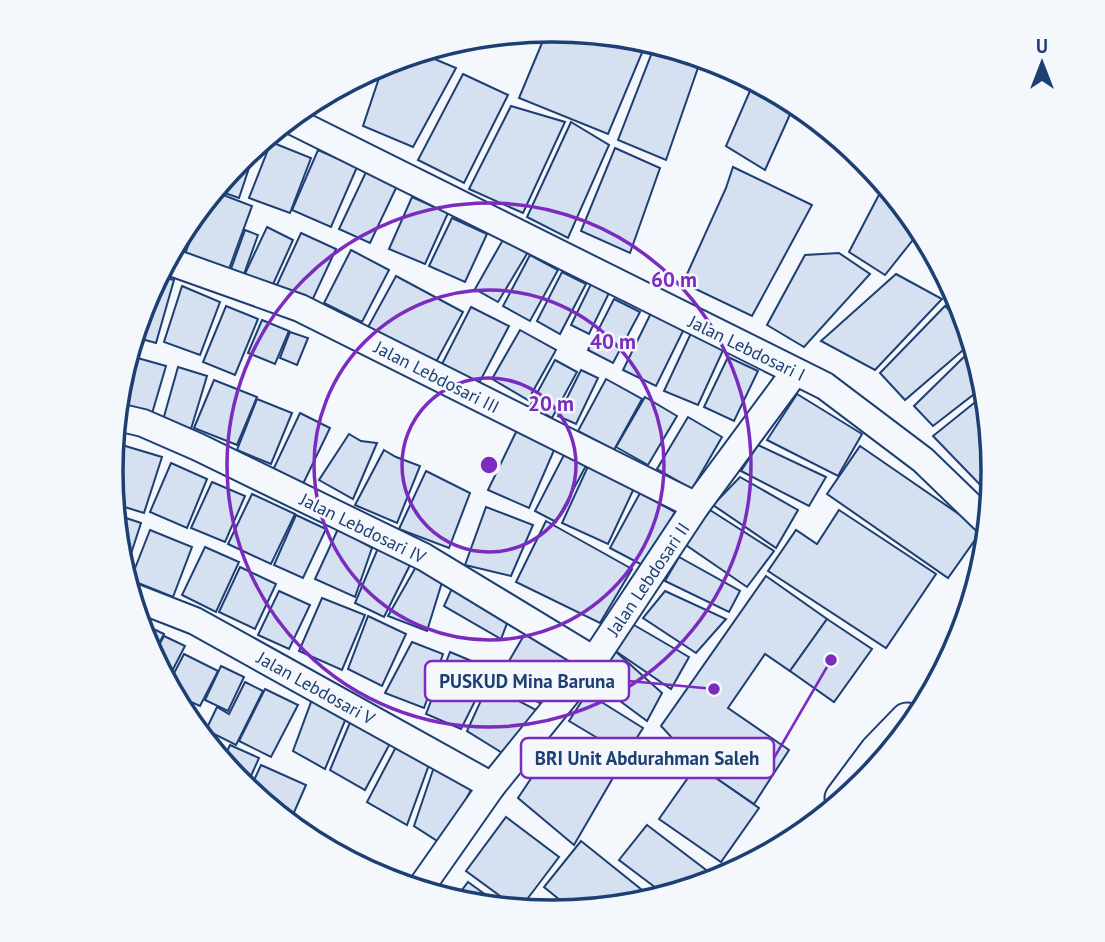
<svg xmlns="http://www.w3.org/2000/svg" width="1105" height="942" font-family="'PT Sans',sans-serif">
  <style>
    .building { fill: #d5e0f0; stroke: #1d3f73; stroke-width: 2 }
    .lines { fill: none; stroke-linecap: round; stroke-linejoin: round }
    .minor-casing { stroke: #1d3f73; stroke-width: 30 }
    .tertiary-casing { stroke: #1d3f73; stroke-width: 37 }
    .minor { stroke: #f4f7fb; stroke-width: 26 }
    .tertiary { stroke: #f4f7fb; stroke-width: 33 }
    .ring { fill: none; stroke: #7b2cbf; stroke-width: 3.5 }
    .labels { text-anchor: middle; dominant-baseline: central; stroke-width: 5; stroke-linejoin: round; paint-order: stroke }
    .street-label { font-size: 18px; fill: #1d3f73; stroke: #f4f7fb }
    .rim { fill: none; stroke: #1d3f73; stroke-width: 3.5 }
    .centre { fill: #7b2cbf; stroke: #f4f7fb; stroke-width: 3.5 }
    .ring-label { font-size: 21px; text-anchor: middle; font-weight: bold; fill: #7b2cbf; stroke: #f4f7fb; stroke-width: 5; stroke-linejoin: round; paint-order: stroke }
    .leader { fill: none; stroke: #7b2cbf; stroke-width: 2.5 }
    .callout-dot { fill: #7b2cbf; stroke: #f4f7fb; stroke-width: 2.5 }
    .callout { fill: #f4f7fb; stroke: #7b2cbf; stroke-width: 2.5 }
    .callout-label { font-size: 19px; text-anchor: middle; font-weight: bold; fill: #1d3f73 }
  </style>
  <rect width="100%" height="100%" fill="#f4f7fb"/>
  <!-- building -->
  <g class="building">
    <polygon points="553,30 644,48 608,134 519,98 547,31"/>
    <polygon points="653,50 701,59 666,160 618,140"/>
    <polygon points="425,55 456,68 413,147 363,126 384,63"/>
    <polygon points="463,74 508,95 464,183 418,160"/>
    <polygon points="753,84 792,110 765,170 726,146"/>
    <polygon points="511,106 565,122 523,213 469,189"/>
    <polygon points="571,122 609,145 568,238 527,217"/>
    <polygon points="271,142 311,158 290,213 249,198"/>
    <polygon points="615,148 660,168 630,253 581,231"/>
    <polygon points="318,150 357,167 331,227 292,210"/>
    <polygon points="248,154 253,156 239,198 219,191 241,159"/>
    <polygon points="733,167 812,205 752,316 683,283 726,188"/>
    <polygon points="366,172 397,186 370,243 339,229"/>
    <polygon points="883,187 916,236 885,275 849,252"/>
    <polygon points="218,193 252,206 229,269 185,254 195,227"/>
    <polygon points="412,197 448,213 425,264 389,249"/>
    <polygon points="452,218 487,234 465,282 429,266"/>
    <polygon points="267,227 293,240 270,291 243,278"/>
    <polygon points="245,230 258,235 244,274 231,269"/>
    <polygon points="301,233 336,249 310,305 275,289"/>
    <polygon points="504,238 528,252 498,302 475,289"/>
    <polygon points="351,250 389,270 362,322 324,303"/>
    <polygon points="839,253 870,274 804,347 767,325 805,255"/>
    <polygon points="530,255 558,270 530,321 503,306"/>
    <polygon points="562,272 586,284 560,334 537,321"/>
    <polygon points="896,274 942,299 875,370 821,341"/>
    <polygon points="396,276 463,312 435,364 367,329"/>
    <polygon points="162,277 174,280 156,343 138,338 145,302"/>
    <polygon points="591,284 609,293 589,334 571,325"/>
    <polygon points="182,286 220,302 200,355 164,342"/>
    <polygon points="614,299 640,312 613,363 588,350"/>
    <polygon points="226,306 258,319 235,375 203,362"/>
    <polygon points="945,306 964,323 969,345 905,400 880,373"/>
    <polygon points="471,307 509,326 478,385 441,366"/>
    <polygon points="651,313 684,329 656,386 623,370"/>
    <polygon points="262,320 289,331 275,364 248,353"/>
    <polygon points="520,330 556,350 528,400 492,379"/>
    <polygon points="692,331 725,346 698,405 664,391"/>
    <polygon points="290,332 308,338 297,365 280,358"/>
    <polygon points="969,352 978,391 933,426 914,406"/>
    <polygon points="134,357 166,366 151,417 124,408"/>
    <polygon points="728,357 758,371 734,421 704,407"/>
    <polygon points="555,360 577,372 552,418 530,406"/>
    <polygon points="178,367 207,376 191,429 163,420"/>
    <polygon points="581,370 598,378 576,424 558,416"/>
    <polygon points="606,379 642,399 614,450 578,431"/>
    <polygon points="214,380 257,397 237,445 194,428"/>
    <polygon points="797,394 862,434 838,476 767,440"/>
    <polygon points="645,397 677,416 648,465 616,447"/>
    <polygon points="257,399 292,413 271,464 237,450"/>
    <polygon points="979,399 994,471 989,494 933,436"/>
    <polygon points="300,413 330,428 303,484 273,470"/>
    <polygon points="688,417 722,437 692,489 657,469"/>
    <polygon points="518,428 555,448 529,508 488,490"/>
    <polygon points="349,434 361,441 377,443 353,499 319,480"/>
    <polygon points="122,445 162,457 144,513 118,505 112,476"/>
    <polygon points="758,445 826,477 809,506 741,471"/>
    <polygon points="860,446 982,530 948,578 827,494"/>
    <polygon points="384,450 396,457 420,466 397,523 355,505"/>
    <polygon points="566,451 588,462 556,522 535,511"/>
    <polygon points="590,462 636,484 608,544 562,523"/>
    <polygon points="171,463 207,479 187,528 150,512"/>
    <polygon points="426,471 470,493 449,548 399,529"/>
    <polygon points="740,477 798,510 776,548 713,505"/>
    <polygon points="212,482 245,496 225,542 191,528"/>
    <polygon points="640,493 675,512 646,567 610,548"/>
    <polygon points="252,494 295,514 271,564 228,544"/>
    <polygon points="486,507 533,525 511,576 465,565"/>
    <polygon points="710,510 774,551 747,587 683,543"/>
    <polygon points="839,510 936,574 886,648 768,571 796,530 817,544"/>
    <polygon points="296,515 326,529 303,578 274,565"/>
    <polygon points="120,516 141,523 129,560"/>
    <polygon points="546,521 632,569 600,623 516,582"/>
    <polygon points="338,529 372,548 355,597 315,579"/>
    <polygon points="150,530 192,547 173,597 133,581 132,576"/>
    <polygon points="205,547 239,562 216,612 182,595"/>
    <polygon points="378,548 412,561 384,617 355,603"/>
    <polygon points="679,557 740,591 729,612 665,581"/>
    <polygon points="417,565 443,579 427,631 388,616"/>
    <polygon points="240,567 276,584 255,629 219,612"/>
    <polygon points="766,576 827,619 790,671 765,654 728,708 789,750 754,804 697,765 661,726"/>
    <polygon points="453,586 511,613 501,639 444,606"/>
    <polygon points="279,591 310,605 289,649 258,635"/>
    <polygon points="665,591 726,619 696,653 643,618"/>
    <polygon points="322,598 365,615 342,670 299,651"/>
    <polygon points="368,616 406,634 382,686 348,669"/>
    <polygon points="827,619 872,649 834,702 790,671"/>
    <polygon points="143,624 164,634 154,653 145,639"/>
    <polygon points="634,625 689,657 671,689 614,650"/>
    <polygon points="527,630 574,654 545,706 498,680"/>
    <polygon points="164,636 185,646 169,677 154,654"/>
    <polygon points="412,642 443,654 424,708 385,693"/>
    <polygon points="614,650 662,693 647,721 593,681"/>
    <polygon points="450,652 491,669 461,729 426,714"/>
    <polygon points="184,654 218,671 200,706 184,699 171,679"/>
    <polygon points="221,666 244,677 228,711 205,700"/>
    <polygon points="245,682 263,691 236,745 206,730 217,707 229,714"/>
    <polygon points="488,685 540,712 504,754 467,731"/>
    <polygon points="265,689 298,705 271,757 239,741"/>
    <polygon points="587,693 643,728 626,755 569,721"/>
    <polygon points="314,694 349,711 325,769 293,751"/>
    <polygon points="354,713 394,736 365,790 330,770"/>
    <polygon points="558,738 614,776 574,845 518,798"/>
    <polygon points="230,745 259,758 246,787 240,783 224,758"/>
    <polygon points="397,745 430,762 407,825 367,802"/>
    <polygon points="435,764 471,790 442,844 414,826"/>
    <polygon points="261,765 306,785 292,817 250,789"/>
    <polygon points="697,765 759,808 721,862 659,819"/>
    <polygon points="506,817 559,857 522,906 511,904 466,871"/>
    <polygon points="647,825 718,879 660,891 619,860"/>
    <polygon points="581,841 647,894 571,909 544,887"/>
    <polygon points="468,882 493,900 459,894"/>
  </g>
  <g class="lines">
    <!-- minor casing -->
    <g class="minor-casing">
      <g id="minor">
        <polyline points="295,122 825,386 923,460 984,519"/>
        <polyline points="171,262 300,308 696,506"/>
        <polyline points="122,418 143,423 198,447 424,557 594,660"/>
        <polyline points="136,598 195,621 492,786"/>
        <polyline points="422,886 492,786 594,660 696,506 795,372"/>
      </g>
    </g>
    <!-- tertiary casing -->
    <g class="tertiary-casing">
      <polyline id="tertiary" points="842,798 877,751 907,720"/>
    </g>
    <!-- minor -->
    <use href="#minor" class="minor"/>
    <!-- tertiary -->
    <use href="#tertiary" class="tertiary"/>
  </g>
  <!-- distance rings -->
  <g class="ring">
    <circle cx="489" cy="465" r="87"/>
    <circle cx="489" cy="465" r="175"/>
    <circle cx="489" cy="465" r="262"/>
  </g>
  <g class="labels">
    <!-- street labels -->
    <g class="street-label">
      <text transform="translate(747 348) rotate(26)">Jalan Lebdosari I</text>
      <text transform="translate(437 377) rotate(27)">Jalan Lebdosari III</text>
      <text transform="translate(363 528) rotate(26)">Jalan Lebdosari IV</text>
      <text transform="translate(648 579) rotate(-56)">Jalan Lebdosari II</text>
      <text transform="translate(316 688) rotate(29)">Jalan Lebdosari V</text>
    </g>
  </g>
  <!-- crop -->
  <path d="M0 0H1105V942H0ZM123 471a429 429 0 1 1 858 0a429 429 0 1 1-858 0Z" fill="#f4f7fb" fill-rule="evenodd"/>
  <path class="rim" d="M123 471a429 429 0 1 1 858 0a429 429 0 1 1-858 0Z"/>
  <circle cx="489" cy="465" r="10" class="centre"/>
  <g class="ring-label">
    <text x="674" y="287">60 m</text>
    <text x="613" y="349">40 m</text>
    <text x="551" y="411">20 m</text>
  </g>
  <!-- callouts -->
  <path class="leader" d="M714 689L629 681M831 660L774 758"/>
  <g class="callout-dot">
    <circle cx="714" cy="689" r="7"/>
    <circle cx="831" cy="660" r="7"/>
  </g>
  <g class="callout">
    <rect x="425" y="661" width="204" height="40" rx="7"/>
    <rect x="521" y="738" width="253" height="40" rx="7"/>
  </g>
  <g class="callout-label">
    <text x="527" y="688">PUSKUD Mina Baruna</text>
    <text x="647" y="765">BRI Unit Abdurahman Saleh</text>
  </g>
  <!-- north arrow -->
  <g transform="translate(1042 63)" stroke="#f4f7fb" stroke-width="5" paint-order="stroke">
  <path d="M0-5L12 26L0 18L-12 26Z" fill="#1d3f73"/>
  <text y="-10" font-size="19" font-weight="bold" text-anchor="middle" fill="#1d3f73">U</text>
  </g>
</svg>
